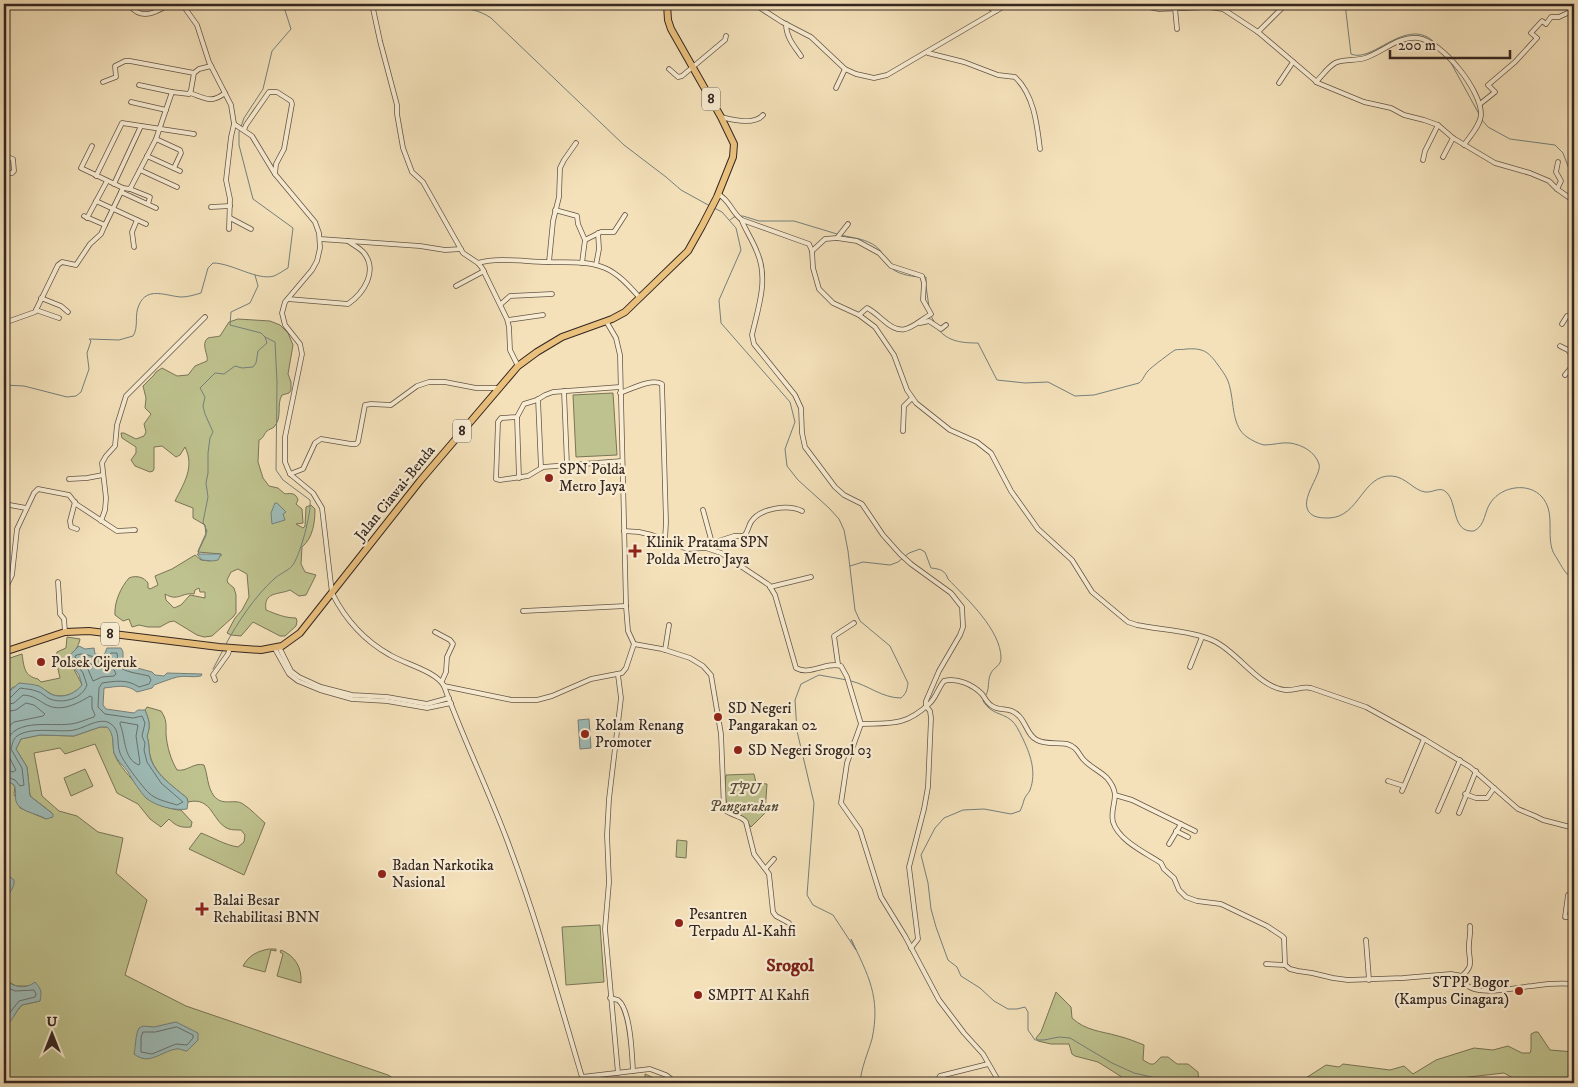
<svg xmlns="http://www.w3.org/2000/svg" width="1578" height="1087" font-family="'IM FELL DW Pica',serif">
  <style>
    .green { fill: #bec28e; stroke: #797458; fill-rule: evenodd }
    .water { fill: #9ebcb8; stroke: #74807c }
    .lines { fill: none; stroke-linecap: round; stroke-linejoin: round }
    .shore { stroke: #69716c; stroke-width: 1 }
    .stream { stroke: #74807c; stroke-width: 1 }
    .minor-casing { stroke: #645547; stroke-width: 5.5 }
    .trunk-casing { stroke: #342621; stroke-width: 8 }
    .minor { stroke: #f8ecd2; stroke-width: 4 }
    .trunk { stroke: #eac07d; stroke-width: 6 }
    .poi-dot { fill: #8f2418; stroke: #f8ecd2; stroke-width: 2 }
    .labels { text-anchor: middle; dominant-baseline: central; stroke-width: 4.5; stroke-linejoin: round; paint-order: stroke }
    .shield { fill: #f8ecd2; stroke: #6f6156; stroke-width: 1 }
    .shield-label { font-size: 14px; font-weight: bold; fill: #342621 }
    .poi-label { font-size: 15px; fill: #342621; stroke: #f8ecd2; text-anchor: start }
    .street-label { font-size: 15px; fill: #342621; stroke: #f8ecd2 }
    .park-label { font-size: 15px; font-style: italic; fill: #564d3c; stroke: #f8ecd2 }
    .quarter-label { font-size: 18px; font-weight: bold; fill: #7a1f14; stroke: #f8ecd2 }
  </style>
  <rect width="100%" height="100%" fill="#f4e1ba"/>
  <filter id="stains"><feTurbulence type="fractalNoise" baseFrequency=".004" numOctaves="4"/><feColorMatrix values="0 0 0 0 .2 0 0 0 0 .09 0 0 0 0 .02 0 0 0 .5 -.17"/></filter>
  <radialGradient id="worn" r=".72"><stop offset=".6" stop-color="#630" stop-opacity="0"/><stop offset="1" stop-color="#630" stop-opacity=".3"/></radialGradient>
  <!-- green -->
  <g class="green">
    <path d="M238,319l32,2 10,4 8,8 5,12 -5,29 3,8v8l-2,3 -7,2c-6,10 1,22 -8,32 -2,2 -5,2 -7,4 -4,4 -3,7 -8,9l-1,22 5,16 6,8 9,2 7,6c6,-1 11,-1 13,6l-2,4 6,5 1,14 -7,1 7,4 2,-2 1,-19 5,-2 4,4c0,13 -2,29 -13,38l-1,17 4,8 11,3 -10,20 -7,1 -9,-6c-11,5 -27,1 -24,20 10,4 19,8 30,8l1,3 -1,5 -11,10h-5l-27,-14 -12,14 -10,-1 -4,-2 8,-15 7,-8 7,-13 -2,-23 -9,-5 -7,3 -4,8 1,3 6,5 2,7v18l-3,4 -21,19 -8,1 -7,-2 -23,-14 -5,1 -9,5h-12l-9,-2 -7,2 -3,-8 -6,2 -8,-6c-1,-13 6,-28 14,-37 7,-3 15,-1 19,5v5l2,1 8,-4 -3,-9 17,-7 23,-14 6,5 9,1 1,-2 7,-4 3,1v-2l-23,-2 8,-17 -1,-10 -12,-7v-10l-18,-7c9,-18 20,-34 10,-54l-5,8 -4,2 -14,-11 -8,1v22l-1,2 -3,1 -15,-6 -4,-6 5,-7v-6l-14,-9 -1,-5h3l12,6 8,-3 2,-4 -2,-8 7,-10 -6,-6 1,-10 -3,-12 11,-11 2,-3 6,-4 15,8 11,-1 7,-9 12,-5c2,-6 -7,-17 1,-23 3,-1 9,-1 12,-2l9,-14zM199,588l1,4h5v6l-15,-3 -9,10 -7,3 -8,-8 -1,-6c13,8 17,-2 29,0l1,-4z"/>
    <polygon points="613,393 617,455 576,457 573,395"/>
    <path d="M67,637l13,2c-1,8 -9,15 -9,24 0,2 9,17 11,22 -7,9 -18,13 -29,10 -4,-2 -7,-5 -11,-6 -9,-2 -19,-1 -29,-2l-5,6 -4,1v-34l18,-6c2,13 2,22 16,25l3,3 19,-4 -4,-18 1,-8 9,-4z"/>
    <path d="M147,707l14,4c6,9 5,13 5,23 1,13 5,26 11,36 10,2 17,-8 27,-5 4,10 3,22 10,31 9,11 20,2 29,8 8,5 15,13 22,19l-21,52 -55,-26 12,-16c13,5 24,12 37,14l6,-5 1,-7 -4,-5c-4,0 -9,0 -12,-1 -17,-6 -16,-33 -41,-27l-1,-4c-13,-11 -30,-22 -36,-39 -3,-8 -1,-15 -4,-23 4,-11 2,-16 -2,-26z"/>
    <path d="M100,727h8c7,8 4,16 6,26 4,12 17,25 25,34 2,3 4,7 6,10 6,5 29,14 36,13l11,12 -1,5c-10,1 -15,-1 -22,-8l-8,8 -11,-8 -12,-15 -21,-11 -22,-49 -30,10 -5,-6 -26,5 8,43 17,15 18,5 21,16 25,6 -7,35 31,27 -22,75 61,31 202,69 13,8h-397v-58h2l16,-20 18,-4 -10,-15h-14l-12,-7 1,-44 -1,-37 6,-5 -1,-17h-5v-97l9,5 2,3 -1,7 6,14 26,11 6,-6 -22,-17 -3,-29 -11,-18 5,-10 19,-4 34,1z"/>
    <polygon points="85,769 93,786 71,796 64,778"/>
    <path d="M754,774l2,9 11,1 -2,29 -14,14 -7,-9 -13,-4c-7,-14 -7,-24 -5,-39z"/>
    <polygon points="677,840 687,841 686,858 676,857"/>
    <polygon points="600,925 604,982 566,985 562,927"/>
    <path d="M269,949h7v2l-5,-1 -6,22 -22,-6c6,-11 15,-15 26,-17z"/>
    <path d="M281,950c14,6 21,17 20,33l-24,-7 6,-22 -3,-2z"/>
    <path d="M1056,992l15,15 1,11c14,13 29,13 46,18 9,2 18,6 26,9l-1,15 7,4h4l7,-7h7l9,7h11l10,8 1,11h-59l-15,-4 -27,-17 -23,-6 -3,-2 -3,-10h-18l-13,-3 -2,-3 5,-6z"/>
    <polygon points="1535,1032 1538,1032 1550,1050 1574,1052 1574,1083 1522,1083 1504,1073 1451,1079 1442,1083 1298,1083 1326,1065 1339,1067 1343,1064 1390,1070 1404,1066 1413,1074 1436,1060 1474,1048 1493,1050 1508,1046 1522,1053 1530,1053 1531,1050 1531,1034"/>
    <polygon points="645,1074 665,1083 645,1083"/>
  </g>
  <!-- water -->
  <g class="water">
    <polygon points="275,503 277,503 286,512 283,514 285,520 272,524 271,513"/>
    <polygon points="197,554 221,554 218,560 213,561 202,560"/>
    <path d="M79,646l6,3 9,-1 1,6 8,1 2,-2 2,-5h14l2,4v12l29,8 3,3 9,1 3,-3 35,1 -1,2c-9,2 -16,-1 -24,1 -7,2 -15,5 -23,8l-2,3 -15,4c-11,-9 -21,-5 -33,-4l-1,17 3,4 28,4 4,-3h7c4,10 6,15 2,26 3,8 1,15 4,24 6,16 23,27 36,38l1,4 -1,7c-13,2 -31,-3 -41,-11 -5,-5 -15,-20 -18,-26 -5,-7 -11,-11 -14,-19 -2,-9 1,-18 -7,-26h-7l-26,9 -34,-1 -19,4 -5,10 11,18 3,29 23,18v3l-7,2c-8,-5 -19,-6 -26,-12 -8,-6 -2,-15 -6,-22 -2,-2 -8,-4 -10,-6v-85l4,-1 11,-10c7,1 14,1 20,3 4,2 7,5 10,7 12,7 26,1 33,-8l-3,-10 -12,-17z"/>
    <polygon points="589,719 591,748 580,749 578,720"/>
    <path d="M4,876h5l5,4c1,8 -5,13 -10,18z"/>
    <path d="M4,979c9,8 21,11 31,3 6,7 7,9 5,19l-18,4c-7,6 -9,18 -18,20z"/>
    <path d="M176,1022l22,11v7l-11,11c-4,0 -7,-3 -11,-2 -16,3 -27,17 -42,5 2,-9 1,-18 5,-26l4,-2 11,1z"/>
  </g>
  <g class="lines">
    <!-- shore -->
    <g class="shore">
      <polygon points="89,664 102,666 111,664 116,674 114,676 102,677 93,681 87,667"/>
      <path d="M4,699l7,-2 9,-9c6,1 11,1 16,3 6,1 9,6 14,8 13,5 32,0 37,-14l-4,-12 -6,-8 -2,-9c13,-8 25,12 36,-3h6c1,4 0,9 1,12 3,7 24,9 31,11l2,4 -2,4 -10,3c-12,-8 -23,-6 -37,-4l-3,5 -1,19 7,7 28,4 9,-2 3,7 -3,13 3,7 -1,7 3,12 14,21 22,19 -6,3c-9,-3 -21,-5 -28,-12 -6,-5 -27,-33 -29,-40 -4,-10 1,-22 -9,-29 -10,-8 -26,4 -37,6 -15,3 -42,-4 -57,6 -4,3 -5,9 -6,13l11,19 2,17 -4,1 -5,-6 -11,-4"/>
      <path d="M4,705l10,-2 9,-8c11,1 12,3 22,9 15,9 32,0 45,-8l2,1v11l3,7 -1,2c-7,2 -15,6 -23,7 -23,3 -62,-8 -66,25l11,21 -3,2 -9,-2"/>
      <polyline points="4,712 16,710 26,703 34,705 45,714 43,716 14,722 4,730"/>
      <path d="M121,722l17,3 -2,11 4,27 -1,2c-16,-6 -13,-27 -19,-41z"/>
      <polyline points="4,986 15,991 34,990 36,994 35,997 19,1001 4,1020"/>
      <polygon points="177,1027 193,1035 193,1038 187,1045 176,1044 152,1054 141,1052 141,1037 143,1032 155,1032"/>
    </g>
    <!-- stream -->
    <g class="stream">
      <path d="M412,4c26,10 53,-4 79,14l133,127 42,32 15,13 29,16"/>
      <path d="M1345,4l6,50c23,10 58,-43 87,-8"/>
      <polyline points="1451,63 1479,114"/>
      <polyline points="1482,120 1488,127 1510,139 1555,145 1563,153 1574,182"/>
      <path d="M714,208l8,4 14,16 5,22 -22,50 2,23 69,79 5,20 -10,27 2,17 11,14 31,28 10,11 5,11 4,21 7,59 5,11 30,25 18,37c-1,7 -2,11 -7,15 -19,0 -33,-13 -50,-17"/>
      <polyline points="730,220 734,217 743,216 759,221 794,221 837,234"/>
      <path d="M841,235c15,4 34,4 42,20"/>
      <path d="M890,267c7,7 19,9 29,10"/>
      <polyline points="923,277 926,277 926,282"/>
      <polyline points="926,286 929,307"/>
      <polyline points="931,316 935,323"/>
      <path d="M938,329c10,13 25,14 40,14l19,37 28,3 23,-1 27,14 19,-1 45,-12c5,-4 5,-8 9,-12 2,-3 25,-20 27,-21 3,-1 8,0 11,-1 17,-1 22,2 32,16 5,7 10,13 12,23 4,15 2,39 17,49 4,3 12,7 17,8 9,0 18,-3 26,-2 13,2 25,9 29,21 4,11 -26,41 -5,52 5,2 10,2 15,2 31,-1 33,-44 63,-42 14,1 21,14 33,16 8,1 15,-6 21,0 12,10 5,41 28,39 12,-6 10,-20 17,-29 11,-16 38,-20 51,-5 13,15 5,34 10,52 1,4 5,9 7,13 5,8 7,13 15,17"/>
      <path d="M4,385l20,1 43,11 9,-1 5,-4 8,-23 -2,-16 4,-12 -2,-2 30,1 14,-4c6,-9 1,-21 6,-31 8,-19 27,-9 42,-8 7,0 13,-2 20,-4l7,-25 5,-5c19,0 44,18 61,13 5,-2 10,-6 14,-8l5,-40 -40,-29 -14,-54v-13l5,-14 19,-29 9,-38 19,-22 -8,-25"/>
      <polyline points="199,554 198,551 207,531 203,522 208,497 206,483 208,473 208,453 210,438 213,432 205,414 203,406 205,397 200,388 215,373 224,374 235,366 242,368 253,367 256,363 258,351 267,343 265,337"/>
      <path d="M850,566l13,-4 27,3 8,-3 11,-9 11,-4 5,3 6,16c9,1 14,2 17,11 18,19 53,51 53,79 0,8 -7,9 -10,15 -4,8 -1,15 -5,22"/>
      <path d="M226,644c11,-21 30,-49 48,-65 5,-5 14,-8 18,-13 8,-9 20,-55 18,-66l-27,-20 -7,-10 1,-88 -2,-40 -10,-5 -4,-4 -31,-8 1,-13 19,-9 8,-17 -3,-11"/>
      <polyline points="213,669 223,650"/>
      <path d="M847,680l-28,-5 -18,9 -6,16 2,31 17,72 -7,92 6,10 20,10 23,35 -5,-11c17,36 30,58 21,100 -4,14 -11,29 -12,44"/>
      <path d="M984,699l-1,2c9,14 18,11 28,19 5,4 8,11 11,17 8,16 15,35 8,53 -1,3 -5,6 -6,10 -1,4 -2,7 -4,11l-9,3 -27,-5 -21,1 -19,8 -9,10 -14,27 7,28 3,26 5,18 12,33 9,7 4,9 19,12 14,13 14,8h9l8,-2 3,5v18l7,10h9l15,-3 11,1 42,25 22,10 35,8 2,2"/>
    </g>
    <!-- minor casing -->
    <g class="minor-casing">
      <g id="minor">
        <path d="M182,4l15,21 12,37 22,43 3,19 18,12 23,38 40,48 4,11 1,15 -3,13 -5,9 -27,32 -3,11 3,12 15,19 2,10 -17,83v25l5,12 23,19 9,15 10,85c13,26 33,48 58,62 15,9 46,16 54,31l68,14h25l15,-4 39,-17 31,-6 4,-5 8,-24 -6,-13 -2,-25 -6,-251 -4,-17 -10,-17"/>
        <polyline points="372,4 380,41 397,105 397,114 403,148 412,172 423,182 463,253 478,263 482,268 507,319 509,327 510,350 518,366"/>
        <polyline points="754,4 782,22 811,37 845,69 856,74 874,78 887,75 1008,4"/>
        <polyline points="983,4 996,11"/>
        <polyline points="1135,4 1159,9 1209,7 1223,9 1258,32 1318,83 1364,102 1391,108 1404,115 1424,120 1438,125 1453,138 1495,163 1530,173 1549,181 1557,189 1574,201"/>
        <polyline points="965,6 966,4"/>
        <path d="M131,7c12,14 27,4 39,-3"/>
        <path d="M786,24c0,13 8,22 15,32"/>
        <polyline points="1177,29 1175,8 1177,4"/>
        <polyline points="1258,32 1286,4"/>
        <path d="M928,53l36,9 34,13 17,2c19,18 22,47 25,72"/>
        <polyline points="669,69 678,77 682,76 725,40 726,36"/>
        <polyline points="103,82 116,77 115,66 125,61 130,61 194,73"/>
        <path d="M1316,82c6,-6 12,-15 19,-19 7,-4 21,-2 30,-5 18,-6 33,-22 53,-20 24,3 64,53 63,77 -1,11 -11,21 -17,30"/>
        <polyline points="1279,83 1293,62"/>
        <polyline points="139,85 172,92"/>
        <polyline points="836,88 845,69"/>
        <path d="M190,93c15,5 21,11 35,0"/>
        <polyline points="131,102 166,110"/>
        <polyline points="1480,104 1495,92 1488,85 1515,62 1537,38 1531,33 1542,21 1546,24 1551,17 1559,17 1574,10"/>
        <path d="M721,117c11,3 34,8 42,-2"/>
        <polyline points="244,130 246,125 269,92 277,92 291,101 292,104 284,149 276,164 275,174"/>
        <polyline points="156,139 180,150 181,153 174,168"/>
        <polyline points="92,146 81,168 123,188 130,189 156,139 172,92 189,94 191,90 194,73 199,69 211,66"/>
        <polyline points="4,156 13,159 14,171 12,173 4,173"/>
        <polyline points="147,156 180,171"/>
        <polyline points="1443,157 1453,138"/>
        <polyline points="1423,160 1425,151 1438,125"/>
        <polyline points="140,170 177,187"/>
        <polyline points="96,176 122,123 194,134"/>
        <polyline points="114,184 141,126"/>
        <polyline points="130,189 150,197 148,204"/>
        <polyline points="1557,189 1561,181 1556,172 1558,162"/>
        <polyline points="121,192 156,208"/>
        <path d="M718,194c12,6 13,18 24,26l67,24 3,7 1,17 6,21 14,14 26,12 16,12 19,28 13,35 9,13 34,27 27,12 14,11 20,38 27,38 34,31 20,32 36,30 9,3c23,5 59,6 79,17 23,12 43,45 69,48 9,1 17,-4 26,-2l55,19 58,32 46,28 48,42 17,7 8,4 31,8"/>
        <polyline points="96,201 146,224"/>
        <polyline points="211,207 230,206"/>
        <polyline points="555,210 577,216 578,224 585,240 582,263"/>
        <polyline points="84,216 105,225 123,188"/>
        <polyline points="87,218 107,181"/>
        <polyline points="230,218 251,229"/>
        <path d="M742,221c4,10 11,20 15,31 12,27 1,56 -5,83l2,9 41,51 6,13 1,25 3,14 30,40 9,8 18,9 21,31 17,19 11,10 40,29 11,14 1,20 -3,8 -21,36 -13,30v5l4,5 1,7 -3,69 -4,22 -15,58 9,72 -7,9"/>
        <polyline points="229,229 230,199 226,180 231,137 234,124"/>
        <path d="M837,238l20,3 22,12 12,13 31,10 2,7 -1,17 8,14c-20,12 -27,25 -48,6 -6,-5 -10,-9 -16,-12l-8,7"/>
        <polyline points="320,239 420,246 445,250 461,249"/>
        <polyline points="585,240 601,232 614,232 625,215"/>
        <polyline points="134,247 132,232 137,220"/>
        <polyline points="812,251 825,239 837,238 848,224"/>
        <polyline points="549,262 553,221 559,197 560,168 564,160 576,143"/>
        <path d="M478,263c22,-6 47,-1 69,-1 20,1 40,-2 58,6 14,6 25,19 35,30"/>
        <polyline points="596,265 599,249 598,233"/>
        <polyline points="456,286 484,271"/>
        <polyline points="41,298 61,306 68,312"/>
        <path d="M288,299l60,5c16,-11 30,-33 16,-51 -4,-5 -11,-8 -16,-12"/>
        <polyline points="501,304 510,296 552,294"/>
        <polyline points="36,310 59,318"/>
        <polyline points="508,320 543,315"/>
        <polyline points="4,323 35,312 58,265 62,262 76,265 90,244 101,234 105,225"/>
        <polyline points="920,323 929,321 941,329 946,325"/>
        <polyline points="1562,324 1567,316 1574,317"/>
        <polyline points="1560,346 1568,350 1574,358"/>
        <polyline points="1565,375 1574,364"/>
        <polyline points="620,387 553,392 545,395 537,400 524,404 517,417 501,418 498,422 496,479 500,480 528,476 543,467 622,461"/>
        <polyline points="564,391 567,465"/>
        <path d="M620,393c11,-4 32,-15 42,-9l4,138 -1,18"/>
        <polyline points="538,399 541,468"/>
        <polyline points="517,417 519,478"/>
        <polyline points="903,431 904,406 912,398"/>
        <polyline points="290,474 303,469 315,443 321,439 351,444 356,444 358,442 365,405 371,404 391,405 417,386 429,382 445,382 476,388 498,388"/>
        <polyline points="69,479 87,478 103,475"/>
        <polyline points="75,502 70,521 71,527 77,529"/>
        <polyline points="4,504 26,508"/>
        <polyline points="703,510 712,543"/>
        <polyline points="101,521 105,510 106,498 102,463 106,456 115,446 117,425 126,396 205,317"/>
        <path d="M624,531l15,1 13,3 35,14 19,-1 15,5 48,32 6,10 21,73c14,8 31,-7 45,-2l6,11 14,47c31,-1 44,2 68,-20 7,-6 9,-16 15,-23 13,-4 29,4 38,13 3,4 5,9 10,12 9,6 17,0 27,10 7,7 9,20 18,24 9,5 21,2 30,4 10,3 11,9 16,15 7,8 17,12 24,19 16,19 2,26 6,44 6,19 33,31 48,41l3,6 10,9 5,12 7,7 11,4 24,3 46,22 15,10 2,2 1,27 5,4 8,2 14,2 21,5 15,2 55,-2 48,-4 11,2c3,25 54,11 70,10 14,-2 28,-3 42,-2"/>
        <path d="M703,546l31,-10h10c4,-4 4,-9 7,-14 9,-14 37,-18 51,-11"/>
        <polyline points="58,582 60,614 64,619 65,632"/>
        <polyline points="770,587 811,577"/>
        <polyline points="4,591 12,575 17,529 34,493 38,489 69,495 76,504 117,531 135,530"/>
        <polyline points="523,611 626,606"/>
        <polyline points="435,632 450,640 453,644 447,657 446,672 442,681"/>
        <path d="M634,644l28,5 28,9 13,8 8,9 10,59 3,75c6,7 17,6 22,13l8,32 15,20 4,38 3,4 13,7 3,9"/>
        <polyline points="279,647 291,671 299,677 321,687 352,695 387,697 427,704 449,698"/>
        <polyline points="275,649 289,674 298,681 320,690 352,699 387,701 427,708 451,703"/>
        <polyline points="665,650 669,625"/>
        <polyline points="838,664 834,636 854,623"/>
        <polyline points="1190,667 1202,637"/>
        <polyline points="618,675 621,698 609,799 607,835 609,882 605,929 618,1073"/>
        <polyline points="215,680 213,675 228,654 230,648"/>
        <path d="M444,686c20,55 46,107 66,162 28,75 49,152 72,229l68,-8 16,6 10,8"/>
        <polyline points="861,724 847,763 841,803 860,830 881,897 905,936 939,1000 964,1033 983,1054 998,1080 1002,1083"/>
        <polyline points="1388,781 1404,786"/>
        <polyline points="1402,791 1424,739"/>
        <polyline points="1465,794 1476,798 1487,798 1494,788"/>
        <polyline points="1115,795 1132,800 1195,831"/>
        <polyline points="1438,811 1460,760"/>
        <polyline points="1459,813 1476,771"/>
        <polyline points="1176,831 1188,837"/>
        <polyline points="1169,844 1181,824"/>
        <polyline points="766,868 774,859"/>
        <polyline points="1568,895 1565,917 1574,917"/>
        <polyline points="1366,940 1369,980"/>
        <polyline points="1266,964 1285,965"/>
        <path d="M1462,976c11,-10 8,-13 7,-25 -1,-8 2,-16 1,-25"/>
        <path d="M610,998c1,0 7,2 8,2 13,10 14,56 15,71"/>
        <polyline points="936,1083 940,1076 988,1064"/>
      </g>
    </g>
    <!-- trunk casing -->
    <g class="trunk-casing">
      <polyline id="trunk" points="4,652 65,632 89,631 219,647 261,650 282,646 300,633 420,481 518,366 537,352 562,337 612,319 625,312 688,251 702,226 717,197 733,157 734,144 721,117 671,29 668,20 667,4"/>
    </g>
    <!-- minor -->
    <use href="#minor" class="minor"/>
    <!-- trunk -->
    <use href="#trunk" class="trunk"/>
  </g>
  <!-- markers -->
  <g class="poi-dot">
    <circle cx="549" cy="478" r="5"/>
    <path d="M632.5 543.5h5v5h5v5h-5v5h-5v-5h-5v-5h5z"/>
    <circle cx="41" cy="662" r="5"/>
    <circle cx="718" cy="717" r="5"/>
    <circle cx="585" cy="734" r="5"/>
    <circle cx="738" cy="750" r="5"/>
    <circle cx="382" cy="874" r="5"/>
    <path d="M199.5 901.5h5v5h5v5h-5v5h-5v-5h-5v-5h5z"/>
    <circle cx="679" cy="923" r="5"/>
    <circle cx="1519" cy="991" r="5"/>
    <circle cx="698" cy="995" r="5"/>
  </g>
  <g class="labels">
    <!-- shield labels -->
    <g class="shield">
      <rect x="702" y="87.5" width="18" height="23" rx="4"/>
      <rect x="453" y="419.5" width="18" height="23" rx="4"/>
      <rect x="101" y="622.5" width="18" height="23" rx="4"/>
    </g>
    <g class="shield-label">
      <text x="711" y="99">8</text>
      <text x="462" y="431">8</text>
      <text x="110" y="634">8</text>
    </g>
    <!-- poi labels -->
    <g class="poi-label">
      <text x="559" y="469">SPN Polda<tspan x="559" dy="17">Metro Jaya</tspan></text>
      <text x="646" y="542">Klinik Pratama SPN<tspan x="646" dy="17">Polda Metro Jaya</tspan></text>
      <text x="51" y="662">Polsek Cijeruk</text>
      <text x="728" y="708">SD Negeri<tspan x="728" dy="17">Pangarakan 02</tspan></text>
      <text x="595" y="725">Kolam Renang<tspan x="595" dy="17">Promoter</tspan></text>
      <text x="748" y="750">SD Negeri Srogol 03</text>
      <text x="392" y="865">Badan Narkotika<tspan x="392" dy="17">Nasional</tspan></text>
      <text x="213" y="900">Balai Besar<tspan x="213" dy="17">Rehabilitasi BNN</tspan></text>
      <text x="689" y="914">Pesantren<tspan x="689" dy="17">Terpadu Al-Kahfi</tspan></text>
      <text x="1509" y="982" text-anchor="end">STPP Bogor<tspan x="1509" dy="17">(Kampus Cinagara)</tspan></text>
      <text x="708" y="995">SMPIT Al Kahfi</text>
    </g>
    <!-- street labels -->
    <g class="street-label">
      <text transform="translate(395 493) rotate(-51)">Jalan Ciawai-Benda</text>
    </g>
    <!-- park labels -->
    <g class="park-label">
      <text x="744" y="789">TPU<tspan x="744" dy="17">Pangarakan</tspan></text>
    </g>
    <!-- quarter labels -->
    <g class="quarter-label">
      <text x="790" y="966">Srogol</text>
    </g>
  </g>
  <!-- margin -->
  <rect width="1578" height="1087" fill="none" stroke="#f4e1ba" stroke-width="20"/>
  <rect x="5" y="5" width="1568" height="1077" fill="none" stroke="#342621" stroke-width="2.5"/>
  <rect x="10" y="10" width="1558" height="1067" fill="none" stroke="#342621"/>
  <!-- north arrow -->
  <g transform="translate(52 1034)" stroke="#f8ecd2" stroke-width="4" paint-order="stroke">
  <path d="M0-4L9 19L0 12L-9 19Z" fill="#342621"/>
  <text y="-8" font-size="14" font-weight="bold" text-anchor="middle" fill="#342621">U</text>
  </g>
  <!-- scale -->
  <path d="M1390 50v8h120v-8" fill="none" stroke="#342621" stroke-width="2.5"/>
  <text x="1398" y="50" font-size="15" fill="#342621" stroke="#f8ecd2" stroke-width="4" paint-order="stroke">200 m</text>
  <rect width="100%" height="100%" filter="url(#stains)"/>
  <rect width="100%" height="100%" fill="url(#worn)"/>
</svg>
